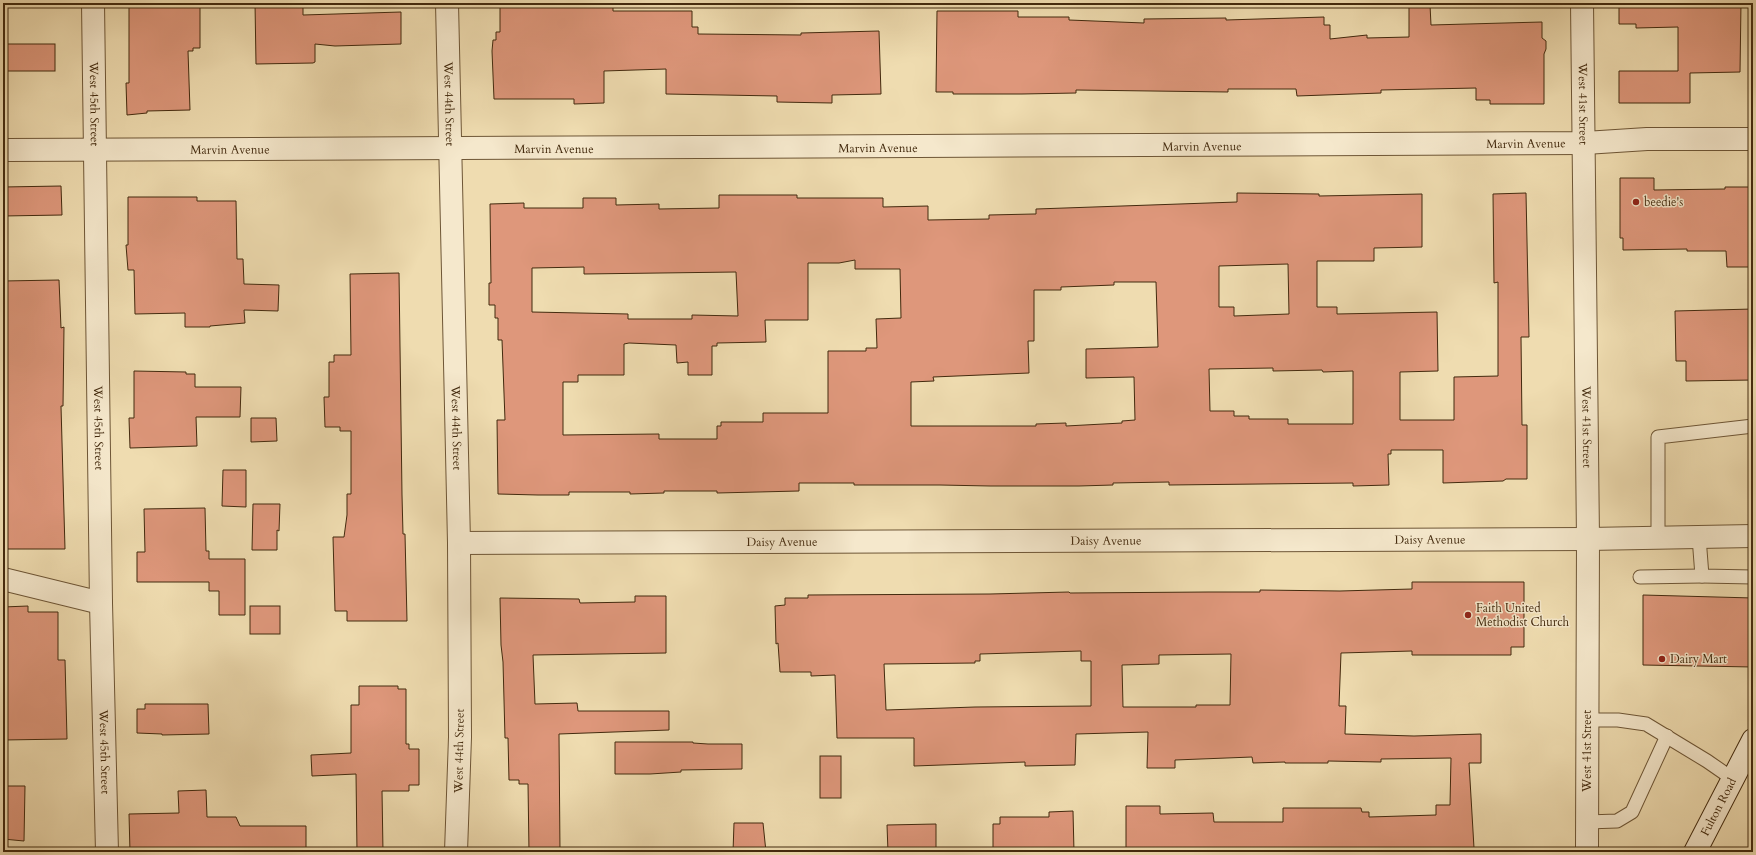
<svg xmlns="http://www.w3.org/2000/svg" width="1756" height="855" font-family="Cardo,serif">
  <style>
    .building { fill: #de977b; stroke: #432a0e; fill-rule: evenodd }
    .lines { fill: none; stroke-linecap: round; stroke-linejoin: round }
    .lane-casing { stroke: #6e5636; stroke-width: 15 }
    .street-casing { stroke: #6e5636; stroke-width: 24 }
    .secondary-casing { stroke: #432a0e; stroke-width: 24 }
    .lane { stroke: #f5e8cc; stroke-width: 13 }
    .street { stroke: #f5e8cc; stroke-width: 22 }
    .secondary { stroke: #f5e8cc; stroke-width: 22 }
    .poi-dot { fill: #8f2418; stroke: #f5e8cc; stroke-width: 1.5 }
    .labels { text-anchor: middle; dominant-baseline: central; stroke-width: 3; stroke-linejoin: round; paint-order: stroke }
    .street-label { font-size: 12px; fill: #432a0e; stroke: #f5e8cc }
    .poi-label { font-size: 12px; fill: #432a0e; stroke: #f5e8cc; text-anchor: start }
  </style>
  <rect width="100%" height="100%" fill="#efdcb0"/>
  <filter id="stains"><feTurbulence type="fractalNoise" baseFrequency=".005" numOctaves="4"/><feColorMatrix values="0 0 0 0 .2 0 0 0 0 .09 0 0 0 0 .02 0 0 0 .5 -.17"/></filter>
  <radialGradient id="worn" r=".72"><stop offset=".6" stop-color="#630" stop-opacity="0"/><stop offset="1" stop-color="#630" stop-opacity=".3"/></radialGradient>
  <!-- building -->
  <g class="building">
    <polygon points="129,3 200,3 200,48 193,48 193,51 188,51 190,110 147,111 147,113 127,115 126,83 129,83"/>
    <polygon points="255,3 303,3 303,15 401,12 401,44 335,46 315,44 315,62 313,63 256,64"/>
    <polygon points="500,3 613,3 613,11 692,11 692,27 698,27 698,34 801,35 801,33 879,31 881,94 832,95 832,103 777,102 777,96 666,94 666,69 604,71 604,103 574,104 574,99 494,99 492,51 493,40 496,40 496,32 500,32"/>
    <polygon points="1619,3 1741,3 1740,72 1690,73 1690,103 1619,103 1619,71 1678,71 1678,27 1636,28 1636,24 1619,24"/>
    <polygon points="1409,5 1430,5 1431,25 1542,22 1542,38 1546,41 1546,49 1544,54 1544,104 1490,104 1490,100 1476,100 1476,88 1381,90 1381,93 1297,96 1296,89 1228,89 1228,92 1076,90 1076,93 1022,94 953,94 953,92 936,92 937,11 1018,11 1018,17 1069,17 1069,20 1144,23 1144,19 1226,18 1226,20 1324,17 1324,25 1330,25 1330,39 1367,35 1367,38 1409,37"/>
    <rect x="3" y="44" width="52" height="27"/>
    <polygon points="1620,178 1654,178 1654,190 1725,189 1725,187 1753,187 1753,267 1727,267 1726,251 1687,251 1687,249 1623,250 1623,238 1620,238"/>
    <polygon points="61,186 62,215 3,216 3,187"/>
    <path d="M1237,193l82,1v2l103,-2v53l-48,1v13h-57v46h20v7l100,-2 1,59 -38,1v48h54v-43l44,-1v-94l-4,1 -1,-89 33,-1 3,144h-8l1,88h5v54h-21l-3,2 -60,2v-33h-52v4h-3l1,31 -36,1v-3l-184,2v-3l-56,1v2l-34,1h-89l-50,-1h-86v-2h-55v8l-82,2v-2h-53v2l-34,1v-2h-61v3h-31l-40,-1 -1,-74h8l-3,-80h-4v-22h-3v-13h-6v-22h2l-1,-79 34,-1v5h59v-10h33v7l43,-1v5l60,-1v-13h78v3h86v9l45,-1v14l61,-1v-4l45,-1h2v-5l201,-7zM855,260v9h45l1,49 -25,1 1,29h-11v3h-38v62h-65v9h-42v4h-4v13h-58v-5l-96,1v-53h15v-7h46v-31l5,-1 47,2 1,18 11,-1v13h24v-29h5v-3l49,-1 -1,-22h43v-57h31zM1288,264l1,50 -55,2v-9h-15v-41zM584,267v7l152,-2 2,44 -46,-1v4h-64v-5l-96,-2v-44zM1114,282h42l2,65 -72,2v29l48,-1 1,43 -13,1v2l-56,3v-3l-30,1v2h-125v-44l23,-1 -1,-4 96,-4 -1,-32h6v-51h27v-3l53,-2zM1273,368v3l49,-1 1,2 30,-1v53h-65v-5h-39v-3h-15v-5h-24l-1,-42z"/>
    <polygon points="128,197 197,197 197,201 236,201 237,259 243,259 244,284 279,285 278,311 244,310 245,323 210,326 210,327 185,327 185,313 135,314 134,270 128,270 126,245 128,245"/>
    <polygon points="399,273 402,495 403,534 405,534 407,621 347,621 347,611 335,611 333,537 344,537 347,515 347,494 351,494 351,431 340,431 340,427 325,427 324,397 329,397 329,362 334,362 334,355 351,355 350,274"/>
    <polygon points="59,280 61,328 64,327 63,406 61,406 65,549 3,549 3,520 5,520 3,281"/>
    <polygon points="1753,309 1753,380 1686,381 1686,361 1676,361 1675,311"/>
    <polygon points="134,371 186,372 186,374 195,374 195,387 241,387 240,417 196,417 197,446 130,448 129,418 134,418"/>
    <polygon points="251,418 276,418 277,441 251,442"/>
    <polygon points="223,470 246,470 246,507 222,506"/>
    <polygon points="253,504 280,504 279,531 277,530 277,550 252,550"/>
    <polygon points="205,508 206,551 209,551 209,559 245,559 245,615 219,615 219,591 209,591 209,582 137,582 137,552 145,552 144,509"/>
    <path d="M1412,582h112v65h-13v8h-99v-4l-71,2 -2,53h7l-1,28 69,2 67,-2v29h-12l5,85h-2v4h-346v-46h34v8l53,-1 1,9h69v-14h78l1,4h7v5l67,-2v-10h14l1,-47 -70,1v3l-53,-1v2h-43v-1l-32,1 -1,-6 -77,3v8h-28l1,-36 -72,2 -1,31 -50,1v-4l-111,4v-28h-77l-2,-63 -24,1v-4h-31l-2,-29 -2,1 -1,-38 10,-1v-7h23v-3l182,-1 79,-2 1,1 138,-1h52v-2l80,1 72,-2zM1081,651v10h10v45l-116,1 -89,3 -2,-46 91,-1v-2h5v-7zM1231,654l-1,51h-34v2h-73l-1,-42 37,-1v-9z"/>
    <polygon points="1643,595 1753,598 1753,667 1643,665"/>
    <polygon points="635,596 666,596 666,653 533,655 535,704 577,703 578,711 669,711 669,730 559,734 560,852 529,852 528,784 519,784 519,780 509,780 508,738 505,738 503,662 501,645 500,598 579,599 580,603 635,602"/>
    <polygon points="28,606 28,612 58,612 58,660 65,660 67,739 3,740 3,607"/>
    <rect x="250" y="606" width="30" height="28"/>
    <polygon points="359,686 398,686 398,689 406,689 406,744 409,744 409,749 419,749 419,785 409,785 409,791 382,791 383,852 357,852 356,774 312,776 311,755 351,753 351,705 359,705"/>
    <polygon points="145,704 208,704 209,734 162,735 162,734 137,733 137,709 145,709"/>
    <polygon points="615,742 693,742 693,743 708,744 742,744 742,769 681,770 681,772 650,774 615,774"/>
    <rect x="820" y="756" width="21" height="42"/>
    <polygon points="3,786 25,786 24,841 3,839"/>
    <polygon points="206,790 207,817 236,817 240,826 306,826 306,852 130,852 129,814 179,813 178,791"/>
    <polygon points="1073,811 1074,852 993,852 993,824 1000,824 1000,817 1049,817 1049,812"/>
    <polygon points="734,823 763,823 766,852 733,852"/>
    <polygon points="936,824 936,852 888,852 887,825"/>
  </g>
  <g class="lines">
    <!-- lane casing -->
    <g class="lane-casing">
      <g id="lane">
        <polyline points="1699,537 1702,576 1753,577"/>
        <polyline points="1658,538 1658,437 1753,426"/>
        <polyline points="1640,577 1702,576"/>
        <polyline points="1587,720 1618,720 1646,724 1707,761 1733,779"/>
        <polyline points="1587,822 1617,821 1632,812 1667,736"/>
      </g>
    </g>
    <!-- street casing -->
    <g class="street-casing">
      <g id="street">
        <path id="s1" d="M93,3l8,600 6,249"/>
        <path id="s2" d="M447,3l12,540 1,194 -4,115"/>
        <path id="s3" d="M1582,3l6,536 -1,313"/>
        <path id="s4" d="M3,150c527,-1 1054,-1 1582,-7l62,-4h106"/>
        <path id="s5" d="M459,543l1129,-4 165,-3"/>
        <polyline points="3,579 101,603"/>
      </g>
    </g>
    <!-- secondary casing -->
    <g class="secondary-casing">
      <g id="secondary">
        <path id="s6" d="M1695,852l58,-112"/>
      </g>
    </g>
    <!-- lane -->
    <use href="#lane" class="lane"/>
    <!-- street -->
    <use href="#street" class="street"/>
    <!-- secondary -->
    <use href="#secondary" class="secondary"/>
  </g>
  <!-- markers -->
  <g class="poi-dot">
    <circle cx="1636" cy="202" r="4"/>
    <circle cx="1468" cy="615" r="4"/>
    <circle cx="1662" cy="659" r="4"/>
  </g>
  <g class="labels">
    <!-- street labels -->
    <g class="street-label">
      <text stroke="none"><textPath href="#s1" startOffset="101">West 45th Street</textPath></text>
      <text stroke="none"><textPath href="#s2" startOffset="101">West 44th Street</textPath></text>
      <text stroke="none"><textPath href="#s3" startOffset="101">West 41st Street</textPath></text>
      <text stroke="none"><textPath href="#s4" startOffset="1523">Marvin Avenue</textPath></text>
      <text stroke="none"><textPath href="#s4" startOffset="1199">Marvin Avenue</textPath></text>
      <text stroke="none"><textPath href="#s4" startOffset="875">Marvin Avenue</textPath></text>
      <text stroke="none"><textPath href="#s4" startOffset="227">Marvin Avenue</textPath></text>
      <text stroke="none"><textPath href="#s4" startOffset="551">Marvin Avenue</textPath></text>
      <text stroke="none"><textPath href="#s3" startOffset="424">West 41st Street</textPath></text>
      <text stroke="none"><textPath href="#s1" startOffset="425">West 45th Street</textPath></text>
      <text stroke="none"><textPath href="#s2" startOffset="425">West 44th Street</textPath></text>
      <text stroke="none"><textPath href="#s5" startOffset="971">Daisy Avenue</textPath></text>
      <text stroke="none"><textPath href="#s5" startOffset="647">Daisy Avenue</textPath></text>
      <text stroke="none"><textPath href="#s5" startOffset="323">Daisy Avenue</textPath></text>
      <text stroke="none"><textPath href="#s1" startOffset="749">West 45th Street</textPath></text>
      <text transform="translate(459 751) rotate(-89)">West 44th Street</text>
      <text transform="translate(1587 751) rotate(-90)">West 41st Street</text>
      <text stroke="none"><textPath href="#s6" startOffset="51">Fulton Road</textPath></text>
    </g>
    <!-- poi labels -->
    <g class="poi-label">
      <text x="1644" y="202">beedie's</text>
      <text x="1476" y="608">Faith United<tspan x="1476" dy="14">Methodist Church</tspan></text>
      <text x="1670" y="659">Dairy Mart</text>
    </g>
  </g>
  <!-- margin -->
  <rect width="1756" height="855" fill="none" stroke="#efdcb0" stroke-width="16"/>
  <rect x="4" y="4" width="1748" height="847" fill="none" stroke="#432a0e" stroke-width="2"/>
  <rect x="8" y="8" width="1740" height="839" fill="none" stroke="#432a0e"/>
  <rect width="100%" height="100%" filter="url(#stains)"/>
  <rect width="100%" height="100%" fill="url(#worn)"/>
</svg>
